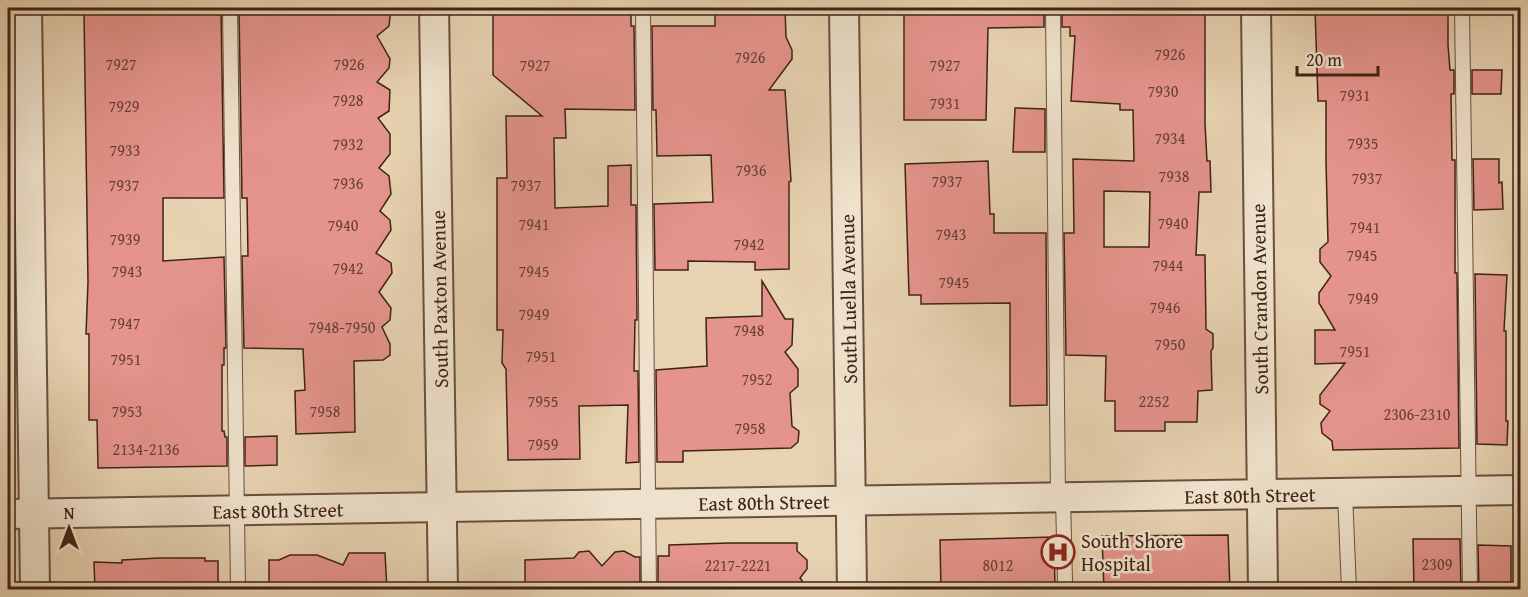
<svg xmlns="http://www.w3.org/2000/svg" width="1528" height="597" font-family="'Gentium Book Plus',serif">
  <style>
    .building { fill: #e5948c; stroke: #402316; stroke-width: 1.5; fill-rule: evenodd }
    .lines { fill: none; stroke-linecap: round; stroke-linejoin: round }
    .lane-casing { stroke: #6a4f3d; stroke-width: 16 }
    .street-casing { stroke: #6a4f3d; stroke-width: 32 }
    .lane { stroke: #efe2cc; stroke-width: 14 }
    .street { stroke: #efe2cc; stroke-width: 28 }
    .labels { text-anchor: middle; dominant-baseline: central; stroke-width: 5; stroke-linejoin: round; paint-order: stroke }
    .number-label { font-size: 16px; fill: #693f34 }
    .street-label { font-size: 20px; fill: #402316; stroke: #efe2cc }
    .poi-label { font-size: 20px; fill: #402316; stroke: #efe2cc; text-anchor: start }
  </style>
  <rect width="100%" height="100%" fill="#e7d2b1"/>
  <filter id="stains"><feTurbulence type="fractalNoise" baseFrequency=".00333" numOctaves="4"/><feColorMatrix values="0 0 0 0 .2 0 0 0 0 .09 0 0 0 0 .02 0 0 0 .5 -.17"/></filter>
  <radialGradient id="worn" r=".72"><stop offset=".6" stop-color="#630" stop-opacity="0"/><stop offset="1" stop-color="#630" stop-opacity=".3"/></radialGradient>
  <!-- building -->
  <g class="building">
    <polygon points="94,8 221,8 224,198 163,198 163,261 224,257 226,348 224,348 224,365 222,365 222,431 224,431 225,437 227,437 227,466 98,468 97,420 89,420 89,334 86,334 88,282 84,13 94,12"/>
    <polygon points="239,8 391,8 389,26 377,36 390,59 389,68 377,82 390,90 389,111 378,118 390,134 390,154 379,168 389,176 391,194 380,211 390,220 391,230 376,253 391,263 392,273 379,292 391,308 390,320 382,327 390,344 390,355 383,360 354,361 355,432 296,434 295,391 305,390 303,349 244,348 242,256 248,256 247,198 242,198"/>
    <polygon points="715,8 785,8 786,37 792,50 792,59 769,90 785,90 791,181 789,182 789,269 755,270 755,262 688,261 688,270 655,270 654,204 713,202 711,155 657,156 656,110 653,110 652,26 715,26"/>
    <polygon points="904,8 1044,8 1044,27 988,28 986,120 904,120"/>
    <path d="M1062,8h16v5h39l-1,-5h89v115l2,38h3l1,31h-12l-3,63h9l1,74 7,5v14l-2,3 1,39 -14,1 -1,31h-32v9h-50v-30h-10l1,-45 -40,-1 -2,-122h10l-1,-74 61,2 -1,-51h-13v-6l-49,-3 4,-65h-5v-9h-8zM1104,191l46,1 -1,55h-45z"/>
    <polygon points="1315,8 1448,8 1448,45 1450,70 1454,70 1454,94 1451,94 1452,160 1455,160 1455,273 1457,273 1459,448 1333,450 1332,441 1322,433 1321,423 1330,411 1320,404 1320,395 1345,363 1315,364 1315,330 1335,330 1319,303 1319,293 1331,276 1320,262 1320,249 1328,242 1326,161 1326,101 1318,101"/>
    <polygon points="605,10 631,10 631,26 634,26 635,110 565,109 566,138 554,138 555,208 608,206 608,166 631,165 631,205 636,205 637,320 635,320 634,371 638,371 639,462 626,463 628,405 579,406 580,459 508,460 506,369 502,363 503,330 497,330 497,178 507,178 506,116 542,116 493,75 493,14"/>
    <polygon points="1472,70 1502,70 1501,94 1472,94"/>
    <polygon points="1015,108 1045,109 1045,152 1013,152"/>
    <polygon points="1473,159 1499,159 1499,183 1502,182 1503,209 1474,210"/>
    <polygon points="988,161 990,214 994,214 994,233 1046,233 1047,405 1010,406 1010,303 921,304 921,295 909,295 905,164"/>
    <polygon points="1475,274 1507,275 1504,331 1506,331 1506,421 1508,421 1507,445 1477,444"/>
    <polygon points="762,281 785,319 793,319 792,345 785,352 798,369 798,386 790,393 792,426 799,431 798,442 791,448 683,451 683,462 657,462 656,370 707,366 706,318 762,316"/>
    <polygon points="277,436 277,465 245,466 245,437"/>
    <polygon points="1228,535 1230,590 1104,590 1102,536"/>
    <polygon points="1054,537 1055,590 941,590 940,540"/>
    <polygon points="1413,539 1460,539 1461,590 1414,590"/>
    <polygon points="729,543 797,543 797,551 807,560 807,569 800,578 809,590 658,590 658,556 669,556 669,545"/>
    <polygon points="1478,545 1511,546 1511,590 1479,590"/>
    <polygon points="589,551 602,566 615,552 624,551 635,557 640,557 640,590 525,590 525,560 574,558 579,552"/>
    <polygon points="349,553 385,553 387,590 276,590 276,586 269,585 269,560 279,560 290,555 317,555 343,565"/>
    <polygon points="159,558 205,558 205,561 218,561 218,590 95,590 94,562 122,563 122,560"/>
  </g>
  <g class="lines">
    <!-- lane casing -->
    <g class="lane-casing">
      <g id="lane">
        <polyline points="230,8 238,590"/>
        <polyline points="643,8 649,590"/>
        <polyline points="1053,8 1058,497"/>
        <polyline points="1462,8 1470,590"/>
        <polyline points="1345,493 1349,590"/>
        <polyline points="1063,497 1065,582"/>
      </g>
    </g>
    <!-- street casing -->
    <g class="street-casing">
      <g id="street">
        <polyline points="27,8 35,590"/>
        <polyline points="434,8 443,590"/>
        <polyline points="844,8 852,590"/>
        <polyline points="1256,8 1263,590"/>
        <polyline points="8,514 1520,490"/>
      </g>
    </g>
    <!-- lane -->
    <use href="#lane" class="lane"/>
    <!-- street -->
    <use href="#street" class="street"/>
  </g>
  <!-- icons -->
  <defs>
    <g id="hospital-ring" transform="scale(1.725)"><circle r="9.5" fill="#efe2cc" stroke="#8f2418" stroke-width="1.5"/><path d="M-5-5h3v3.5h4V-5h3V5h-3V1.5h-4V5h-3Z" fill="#8f2418"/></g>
  </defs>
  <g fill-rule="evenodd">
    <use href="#hospital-ring" x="1058" y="552"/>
  </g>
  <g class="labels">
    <!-- number labels -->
    <g class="number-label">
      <text x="1170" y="54">7926</text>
      <text x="750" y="57">7926</text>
      <text x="121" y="64">7927</text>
      <text x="349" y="64">7926</text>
      <text x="535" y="65">7927</text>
      <text x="945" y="65">7927</text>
      <text x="1163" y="91">7930</text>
      <text x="1355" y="95">7931</text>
      <text x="348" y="100">7928</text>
      <text x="945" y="103">7931</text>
      <text x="124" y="106">7929</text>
      <text x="1170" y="138">7934</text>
      <text x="1363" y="143">7935</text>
      <text x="348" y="144">7932</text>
      <text x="125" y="150">7933</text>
      <text x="751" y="170">7936</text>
      <text x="1174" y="176">7938</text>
      <text x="1367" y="178">7937</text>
      <text x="947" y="181">7937</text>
      <text x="348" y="183">7936</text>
      <text x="124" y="185">7937</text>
      <text x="526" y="185">7937</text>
      <text x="1173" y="223">7940</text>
      <text x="534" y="224">7941</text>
      <text x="343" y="225">7940</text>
      <text x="1365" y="227">7941</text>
      <text x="951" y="234">7943</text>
      <text x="125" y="239">7939</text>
      <text x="749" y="244">7942</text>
      <text x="1362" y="255">7945</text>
      <text x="1168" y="265">7944</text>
      <text x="348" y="268">7942</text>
      <text x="127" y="271">7943</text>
      <text x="534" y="271">7945</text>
      <text x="954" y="282">7945</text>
      <text x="1363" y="298">7949</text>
      <text x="1165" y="307">7946</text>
      <text x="534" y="314">7949</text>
      <text x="125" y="323">7947</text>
      <text x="342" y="327">7948-7950</text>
      <text x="749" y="330">7948</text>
      <text x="1170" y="344">7950</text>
      <text x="1355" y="351">7951</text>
      <text x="541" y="356">7951</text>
      <text x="126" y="359">7951</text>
      <text x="757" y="379">7952</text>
      <text x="543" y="401">7955</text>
      <text x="1154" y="401">2252</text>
      <text x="127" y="411">7953</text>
      <text x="325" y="411">7958</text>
      <text x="1417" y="414">2306-2310</text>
      <text x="750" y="428">7958</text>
      <text x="543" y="444">7959</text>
      <text x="146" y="449">2134-2136</text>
      <text x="1437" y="564">2309</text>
      <text x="738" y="565">2217-2221</text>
      <text x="998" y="565">8012</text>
    </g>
    <!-- street labels -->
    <g class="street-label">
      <text transform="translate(439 299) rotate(-91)">South Paxton Avenue</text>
      <text transform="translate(848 299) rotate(-91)">South Luella Avenue</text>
      <text transform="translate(1259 299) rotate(-91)">South Crandon Avenue</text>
      <text transform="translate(1250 495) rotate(-1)">East 80th Street</text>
      <text transform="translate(764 502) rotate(-1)">East 80th Street</text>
      <text transform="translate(278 510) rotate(-1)">East 80th Street</text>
    </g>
    <!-- poi labels -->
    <g class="poi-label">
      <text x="1081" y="540">South Shore<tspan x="1081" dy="23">Hospital</tspan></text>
    </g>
  </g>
  <!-- margin -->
  <rect width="1528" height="597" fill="none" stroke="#e7d2b1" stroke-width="30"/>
  <rect x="9" y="9" width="1510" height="579" fill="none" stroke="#402316" stroke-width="3"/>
  <rect x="15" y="15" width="1498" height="567" fill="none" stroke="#402316" stroke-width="1.5"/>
  <!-- north arrow -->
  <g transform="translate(69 528)" stroke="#efe2cc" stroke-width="4.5" paint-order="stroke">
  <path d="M0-4.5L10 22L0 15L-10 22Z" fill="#402316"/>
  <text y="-9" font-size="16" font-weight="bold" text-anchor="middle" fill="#402316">N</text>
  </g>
  <!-- scale -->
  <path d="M1297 66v9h81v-9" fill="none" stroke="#402316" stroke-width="3"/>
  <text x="1306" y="66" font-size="18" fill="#402316" stroke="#efe2cc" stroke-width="4.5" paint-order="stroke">20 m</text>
  <rect width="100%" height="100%" filter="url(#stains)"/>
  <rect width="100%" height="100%" fill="url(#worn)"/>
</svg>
